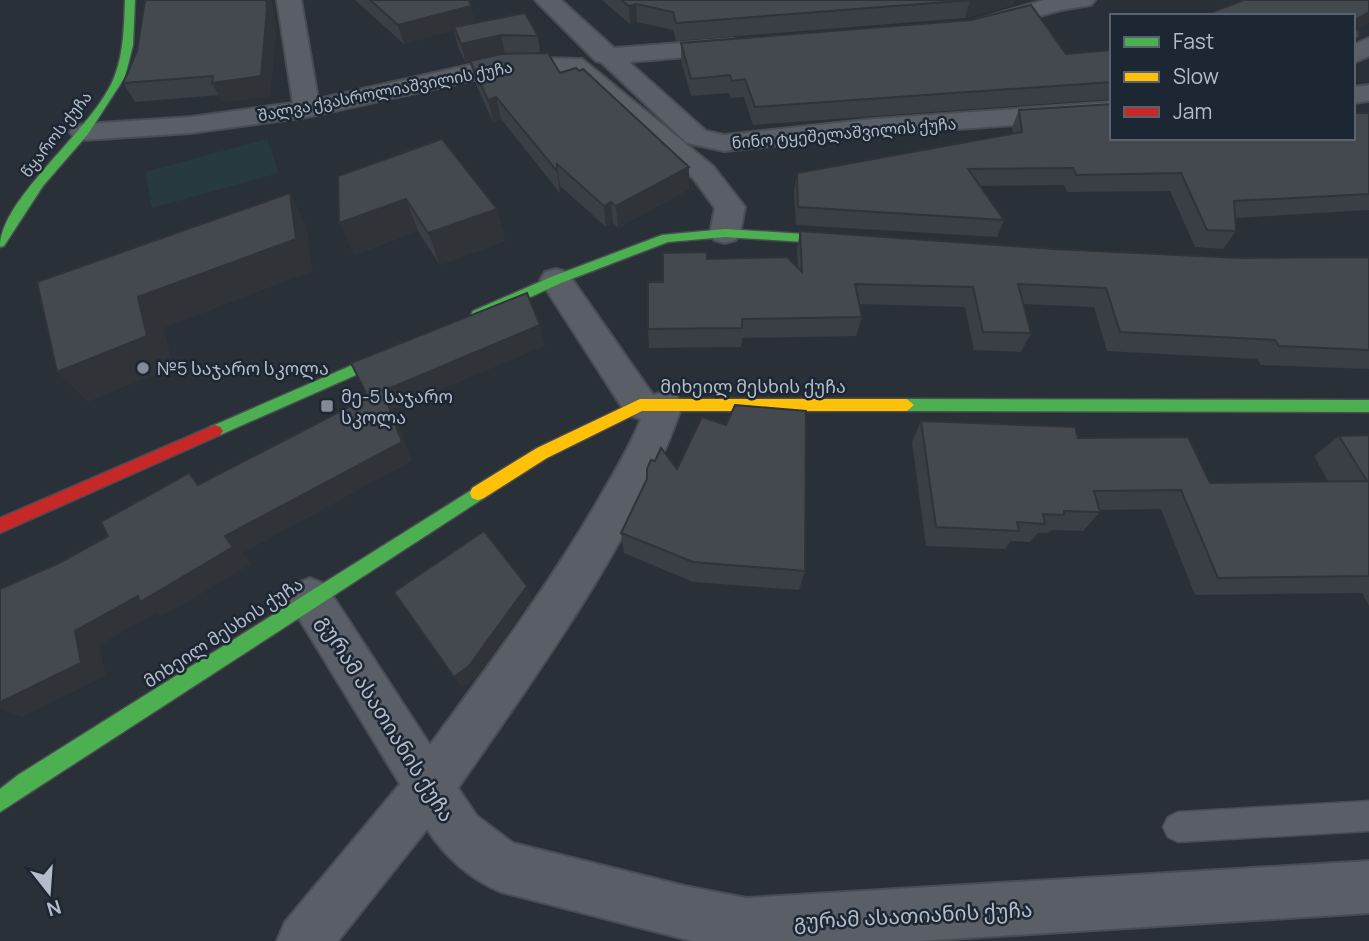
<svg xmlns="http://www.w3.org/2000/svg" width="1369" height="941" font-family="Manrope,'Noto Sans Georgian',sans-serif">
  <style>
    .green { fill: #273a3e }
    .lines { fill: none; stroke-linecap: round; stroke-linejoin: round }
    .lane-casing { stroke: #484c53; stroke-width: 3 }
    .street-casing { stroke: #484c53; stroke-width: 4 }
    .fast-casing { stroke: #484c53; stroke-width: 3 }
    .slow-casing { stroke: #484c53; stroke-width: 3 }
    .jam-casing { stroke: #484c53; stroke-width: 3 }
    .lane { fill: #5a5e66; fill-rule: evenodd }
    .street { fill: #5a5e66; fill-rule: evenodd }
    .fast { fill: #4caf50; fill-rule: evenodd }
    .slow { fill: #ffc107; fill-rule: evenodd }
    .jam { fill: #c62828; fill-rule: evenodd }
    .wall { fill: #3a3f45 }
    .shaded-wall { fill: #303338 }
    .building { fill: #444950; stroke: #303338; stroke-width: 2 }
    .poi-dot { fill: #848b96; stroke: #1d2633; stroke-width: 2.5 }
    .labels { text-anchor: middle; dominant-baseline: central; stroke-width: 5; stroke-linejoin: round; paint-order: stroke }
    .far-street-label { font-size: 16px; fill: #b4bcc9; stroke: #1d2633 }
    .poi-label { font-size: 18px; fill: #b4bcc9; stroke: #1d2633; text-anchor: start }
    .street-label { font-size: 18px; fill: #b4bcc9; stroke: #1d2633 }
    .near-street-label { font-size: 21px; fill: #b4bcc9; stroke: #1d2633 }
  </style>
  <rect width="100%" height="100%" fill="#2a3038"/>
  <!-- green -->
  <polygon class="green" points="267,139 279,173 152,208 145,172"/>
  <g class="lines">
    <!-- lane casing -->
    <g class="lane-casing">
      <polygon id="lane" points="1369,801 1369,831 1178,842 1168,837 1163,827 1168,817 1178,812"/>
    </g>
    <!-- street casing -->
    <g class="street-casing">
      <g id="street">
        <polygon points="277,0 301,0 318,99 505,57 582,59 713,166 745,207 740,233 736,240 725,243 714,240 710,233 715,208 693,178 567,72 505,73 307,117 191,133 84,140 74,138 70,132 74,126 84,124 191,117 293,103"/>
        <polygon points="535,0 561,0 614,48 733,39 742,41 745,46 742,51 733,53 629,62 706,131 724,135 874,119 1112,102 1112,118 874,135 724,151 687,143 601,62 596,61"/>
        <polygon points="1044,0 1095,0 1091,5 1061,10 984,32 976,30 972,25 976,20"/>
        <polygon points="1369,38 1369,56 1353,63 1353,45"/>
        <polygon points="1369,85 1369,101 1353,103 1353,87"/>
        <path d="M556,269l11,3 86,123 11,-3 13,4 5,10c-47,134 -143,265 -224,382l19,28 36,27 172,43 61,12 623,-37v52l-450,28h-227l-191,-49c-31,-13 -56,-35 -74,-63l-89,112h-61l8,-19 115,-138 -105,-172 -6,-14 6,-14 15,-6 15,6 105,161c58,-79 117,-157 166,-241 16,-28 33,-55 45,-85l-14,-4 -87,-135 5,-8z"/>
      </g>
    </g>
    <!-- fast casing -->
    <g class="fast-casing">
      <g id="fast">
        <path d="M125,0h10l-2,45 -8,32 -37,57 -45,52 -39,60 -4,1c0,-50 97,-120 115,-172 9,-24 9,-50 10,-75z"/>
        <polygon points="725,229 850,237 856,241 850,245 725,237 668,242 561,283 483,319 473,319 471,315 473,311 551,277 662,235"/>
        <polygon points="403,343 410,348 408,352 220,435 210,435 207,431 210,427"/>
        <polygon points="907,399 1369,400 1369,412 907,411 900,405"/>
        <polygon points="478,486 484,488 486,493 484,498 0,812 0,789 18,775"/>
      </g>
    </g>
    <!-- slow casing -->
    <g class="slow-casing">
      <polygon id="slow" points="640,399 907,399 914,405 907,411 642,411 547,458 484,498 478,500 472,498 470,493 472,488 537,448"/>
    </g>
    <!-- jam casing -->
    <g class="jam-casing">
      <polygon id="jam" points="215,425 220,427 223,431 220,435 0,533 0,518"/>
    </g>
    <!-- lane -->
    <use href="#lane" class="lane"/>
    <!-- street -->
    <use href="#street" class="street"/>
    <!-- fast -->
    <use href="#fast" class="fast"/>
    <!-- slow -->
    <use href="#slow" class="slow"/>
    <!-- jam -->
    <use href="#jam" class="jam"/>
  </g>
  <!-- wall -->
  <g class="wall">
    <polygon points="145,0 271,0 276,29 270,96 222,102 219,95 135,102 123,83 137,51"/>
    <polygon points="355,0 469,0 475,23 538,36 540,53 560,73 689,167 689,189 618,228 613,223 606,227 560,186 560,193 501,119 493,122 475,82 470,62 466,63 458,47 454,30 404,44"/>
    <polygon points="602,0 1015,0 1013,5 965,18 676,41 673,30 637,22 630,24"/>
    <polygon points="681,43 1066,54 1112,50 1112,99 753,125 744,97 731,98 729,93 691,96 681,60"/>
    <polygon points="1019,110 1112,138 1369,113 1369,210 1235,218 1236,231 1223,249 1195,247 1170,191 1067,192 1064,185 980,186 1004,220 997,237 796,225 794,191 797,173 1013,134 1012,128"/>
    <polygon points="338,176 497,209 505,241 440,265 418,231 354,255"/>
    <polygon points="800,231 1055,249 1239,258 1369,257 1369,369 1261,365 1257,359 1107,351 1094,307 1023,304 1031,333 1021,352 974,350 965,307 859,304 862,317 856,336 742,338 741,347 649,348 648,329 663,282 707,259 798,268 797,250"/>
    <polygon points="921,421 1078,438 1210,483 1328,481 1314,456 1339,436 1369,435 1369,606 1362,593 1195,595 1161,509 1099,510 1100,512 1083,531 1052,530 1048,533 1038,533 1030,542 1011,541 1005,549 926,546 912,442"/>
    <polygon points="677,469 805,571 799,590 693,582 624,553 621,533"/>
  </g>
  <!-- shaded-wall -->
  <g class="shaded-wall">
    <polygon points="266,0 271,0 276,29 270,96 222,102 212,83"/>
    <polygon points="970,0 1015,0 1013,5 965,18"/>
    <polygon points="636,4 637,22 630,24 629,6"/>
    <polygon points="471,6 475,25 404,44 398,25"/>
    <polygon points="1369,12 1369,23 1353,31 1353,21"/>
    <polygon points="501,35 505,54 466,63 461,44"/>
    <polygon points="1360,37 1353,46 1353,40"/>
    <polygon points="496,97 501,119 493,122 488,100"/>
    <polygon points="557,164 560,186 560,193 557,171"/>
    <polygon points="689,167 689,189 618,228 616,206"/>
    <polygon points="290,193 306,225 313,271 164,328 173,367 88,402 57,372 138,297"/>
    <polygon points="406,199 418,231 354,255 339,223"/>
    <polygon points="611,202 613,223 606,227 604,206"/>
    <polygon points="497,209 505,241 440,265 428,233"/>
    <polygon points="540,325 545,346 393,410 412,461 243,553 251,564 162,617 156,613 100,645 106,676 22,717 1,709 0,710 0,694 75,631 225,536 383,391"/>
    <polygon points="527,586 532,599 477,677 462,688 454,677"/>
  </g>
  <!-- building -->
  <g class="building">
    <polygon points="145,0 266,0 267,10 261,76 212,83 213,76 123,83 137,51"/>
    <polygon points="370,0 469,0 471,6 398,25"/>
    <polygon points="621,0 972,0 676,23 673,12 636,4 629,6"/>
    <polygon points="1244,0 1369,0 1369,12 1353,21 1353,16 1206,16 1204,15"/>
    <polygon points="1031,5 1066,54 1112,50 1112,82 755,107 745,79 732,81 730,75 691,79 681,43 971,20"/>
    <polygon points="525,13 538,36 501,35 461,44 454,27"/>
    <polygon points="1353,30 1358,30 1360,37 1353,40"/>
    <polygon points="548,53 560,73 576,68 579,71 583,69 689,167 616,206 611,202 604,206 557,164 557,171 496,97 488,100 470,61 501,54"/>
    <polygon points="1112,104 1112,138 1353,138 1353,113 1369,113 1369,194 1234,201 1236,231 1207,230 1181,173 1076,175 1073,168 968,169 1004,220 798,207 797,173 1022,132 1019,110"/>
    <polygon points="442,139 497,209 428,233 406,199 339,223 338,176"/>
    <polygon points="290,193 296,239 138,297 147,336 57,372 37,282"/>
    <polygon points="800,231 1055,249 1239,258 1369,257 1369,350 1279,346 1275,340 1120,332 1106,288 1018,284 1031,333 983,332 973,287 855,284 862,317 742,319 742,328 648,329 648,282 663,282 663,253 707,252 707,259 787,257 802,272"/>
    <polygon points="527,293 540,325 383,391 402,442 225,536 233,547 140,602 138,596 75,631 81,663 0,702 0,589 61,562 108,536 101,522 189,473 198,485 368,397 351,363"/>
    <polygon points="735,405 806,411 805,571 693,562 621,533 647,479 647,469 651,460 655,461 661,448 677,469 702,417 726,425"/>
    <polygon points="921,421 1075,427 1078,438 1188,437 1210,483 1367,481 1339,436 1369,435 1369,576 1218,578 1181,490 1094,491 1100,512 1064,511 1064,515 1043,514 1045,524 1017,522 1019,531 936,527"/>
    <polygon points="484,531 527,586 469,666 454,677 394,592"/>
  </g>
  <!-- markers -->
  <g class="poi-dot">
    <circle cx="143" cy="368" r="7"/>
    <rect x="320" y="399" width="14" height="14" rx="3.5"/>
  </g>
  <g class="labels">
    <!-- far-street labels -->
    <g class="far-street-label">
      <text transform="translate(385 91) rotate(-11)">შალვა ქვასროლიაშვილის ქუჩა</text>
      <text transform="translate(844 133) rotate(-5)">ნინო ტყეშელაშვილის ქუჩა</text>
      <text transform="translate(56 134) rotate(-52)">წყაროს ქუჩა</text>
    </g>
    <!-- poi labels -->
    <g class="poi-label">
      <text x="157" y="368">№5 საჯარო სკოლა</text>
      <text x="341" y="396">მე-5 საჯარო<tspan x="341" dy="21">სკოლა</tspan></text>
    </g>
    <!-- street labels -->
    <g class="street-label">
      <text x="753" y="386">მიხეილ მესხის ქუჩა</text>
      <text transform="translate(223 632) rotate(-33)">მიხეილ მესხის ქუჩა</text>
    </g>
    <!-- near-street labels -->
    <g class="near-street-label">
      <text transform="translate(386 718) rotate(58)">გურამ ასათიანის ქუჩა</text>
      <text transform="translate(913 915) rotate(-3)">გურამ ასათიანის ქუჩა</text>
    </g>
  </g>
  <!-- legend -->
  <rect x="1110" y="14" width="245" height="126" fill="#1d2633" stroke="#59626f" stroke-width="2"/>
  <rect x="1124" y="37" width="35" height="10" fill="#4caf50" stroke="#59626f" stroke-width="2"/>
  <text x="1173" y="49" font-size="21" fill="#b4bcc9">Fast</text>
  <rect x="1124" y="72" width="35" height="10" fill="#ffc107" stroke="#59626f" stroke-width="2"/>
  <text x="1173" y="84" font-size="21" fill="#b4bcc9">Slow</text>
  <rect x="1124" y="107" width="35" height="10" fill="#c62828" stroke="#59626f" stroke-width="2"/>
  <text x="1173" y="119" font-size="21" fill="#b4bcc9">Jam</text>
  <!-- north arrow -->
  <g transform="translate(49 892) rotate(163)" stroke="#1d2633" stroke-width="5" paint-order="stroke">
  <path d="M0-5L12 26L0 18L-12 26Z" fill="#b4bcc9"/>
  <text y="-10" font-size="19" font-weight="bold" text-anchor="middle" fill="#b4bcc9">N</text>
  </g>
</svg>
